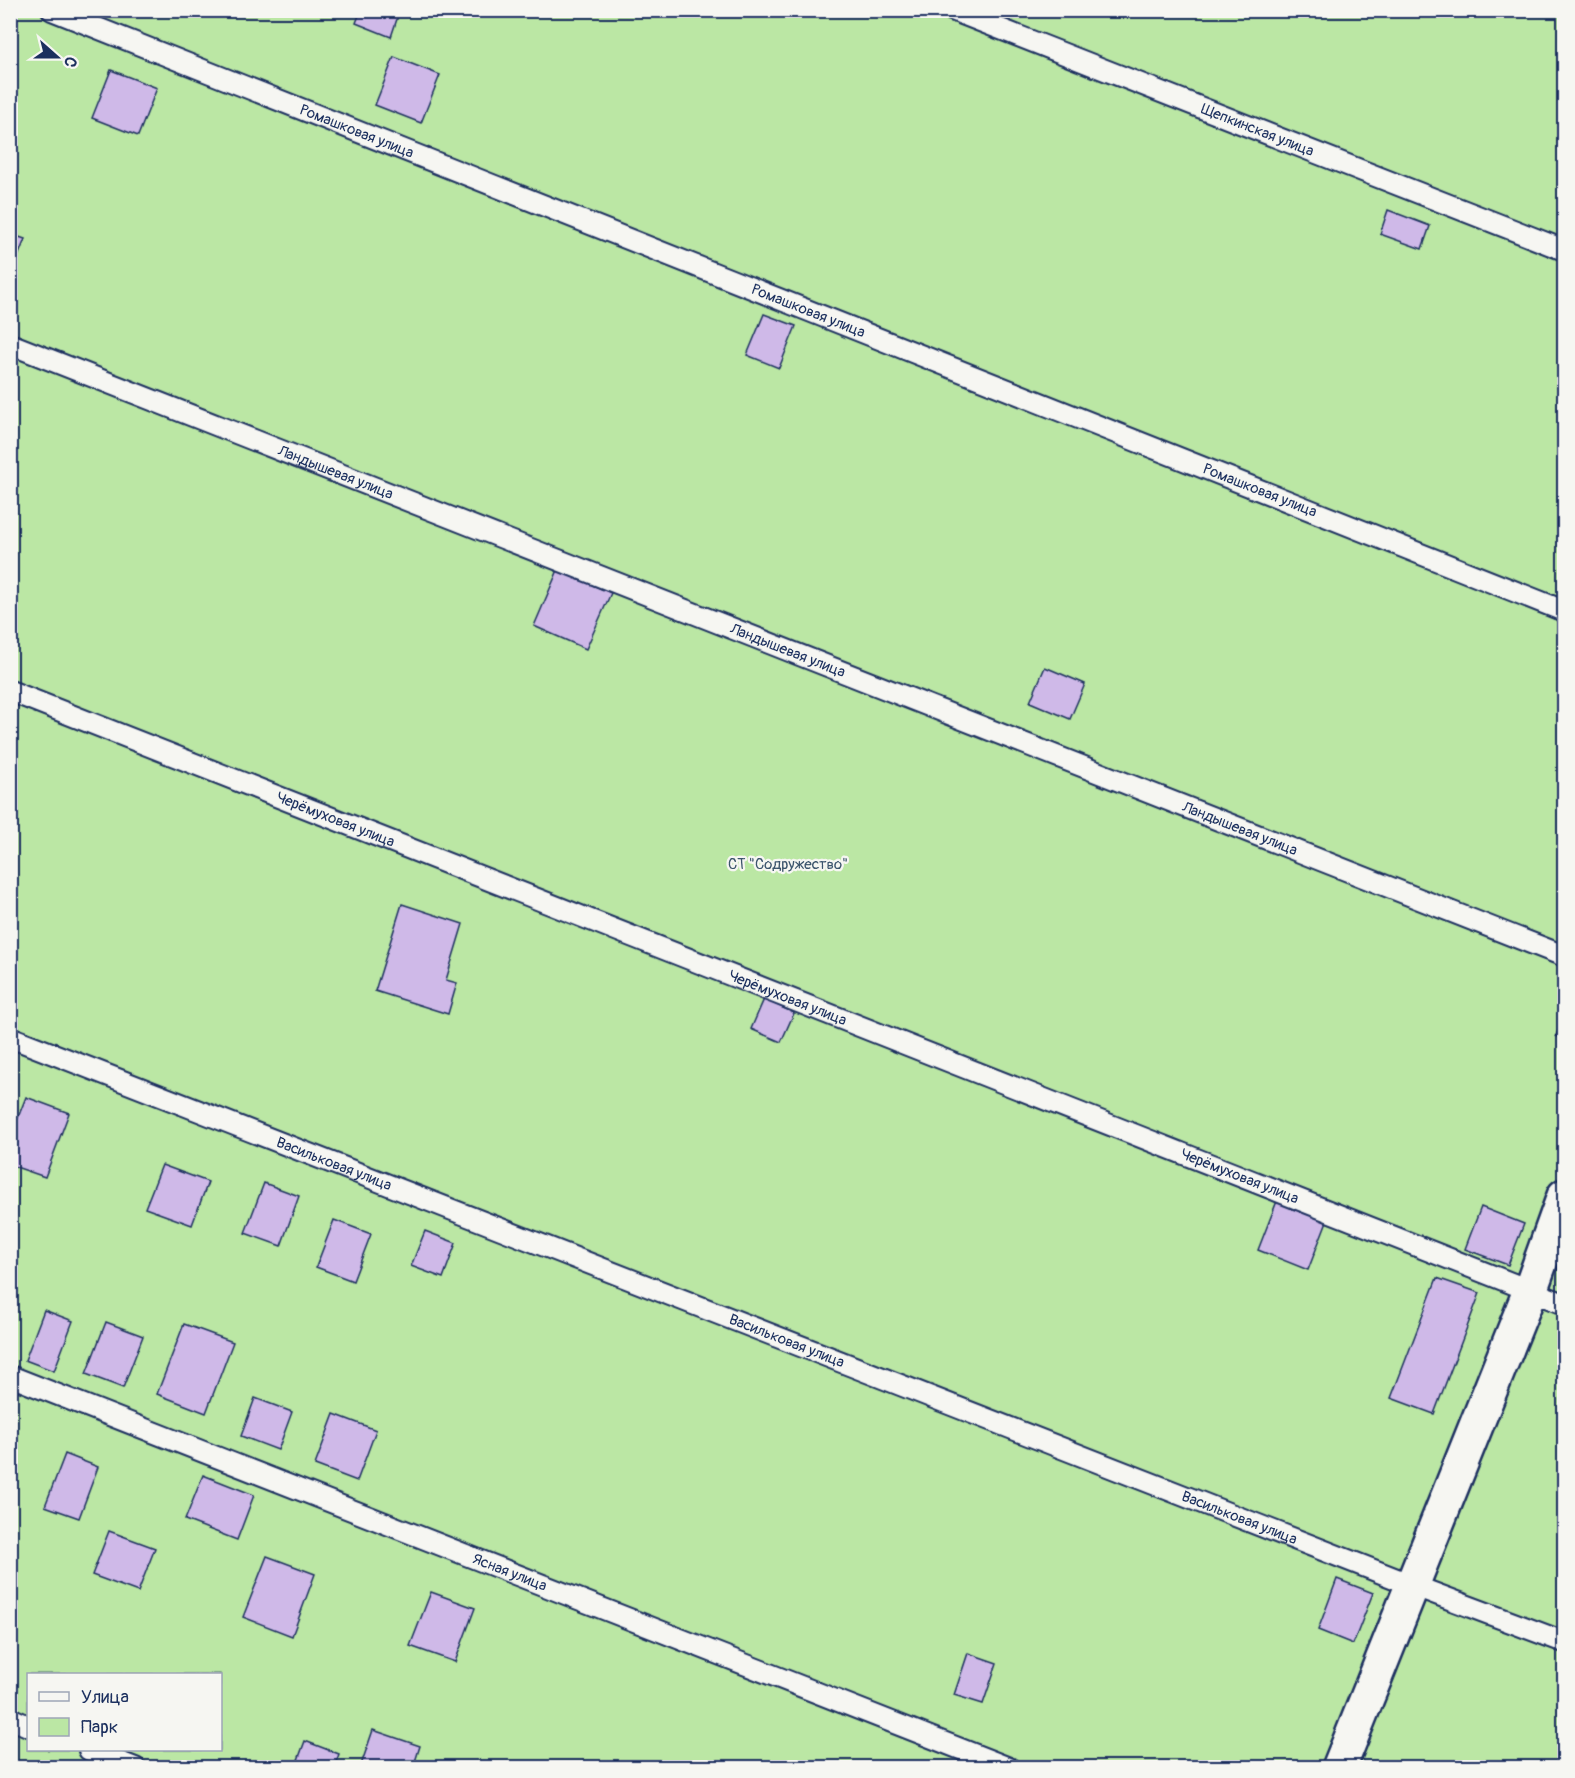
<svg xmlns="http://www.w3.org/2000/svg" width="1575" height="1778" font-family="Pangolin,sans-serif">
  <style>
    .green { fill: #bbe7a4; stroke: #6b8b81; stroke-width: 1.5; fill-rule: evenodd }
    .building { fill: #cfb9e8; stroke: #1b2f5e; stroke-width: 1.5 }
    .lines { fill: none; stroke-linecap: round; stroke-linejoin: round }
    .service-casing { stroke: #1b2f5e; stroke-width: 24 }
    .minor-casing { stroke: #1b2f5e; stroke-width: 38 }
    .service { stroke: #f6f6f2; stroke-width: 20 }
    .minor { stroke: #f6f6f2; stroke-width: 33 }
    .labels { text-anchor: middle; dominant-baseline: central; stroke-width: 4.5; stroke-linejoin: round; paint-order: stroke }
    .street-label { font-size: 15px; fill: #1b2f5e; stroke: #f6f6f2 }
    .park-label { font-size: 15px; fill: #3b546c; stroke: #f6f6f2 }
  </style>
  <rect width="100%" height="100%" fill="#f6f6f2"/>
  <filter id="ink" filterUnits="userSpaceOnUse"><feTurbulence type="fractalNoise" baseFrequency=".0167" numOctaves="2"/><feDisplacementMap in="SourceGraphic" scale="12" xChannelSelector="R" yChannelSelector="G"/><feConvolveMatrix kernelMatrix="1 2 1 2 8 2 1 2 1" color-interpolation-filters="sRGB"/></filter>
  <g filter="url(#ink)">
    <!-- green -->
    <path class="green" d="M11,11h1553v1756l-1553,1zM28,1674h192v76h-192z"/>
    <!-- building -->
    <g class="building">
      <polygon points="361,10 400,10 391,37 356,23"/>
      <polygon points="394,57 440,75 421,123 375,105"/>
      <polygon points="111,70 157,88 138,136 92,118"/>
      <polygon points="1388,210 1430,226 1422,249 1380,234"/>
      <polygon points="10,234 25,239 10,277"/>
      <polygon points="764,314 796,326 779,368 747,355"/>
      <polygon points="558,570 611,593 586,649 534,626"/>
      <polygon points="1045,667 1085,684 1070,719 1030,702"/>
      <polygon points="402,904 463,924 446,980 457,983 448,1014 375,991"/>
      <polygon points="764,999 794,1013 781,1042 751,1029"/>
      <polygon points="1564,1015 1564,1040 1556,1036"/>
      <polygon points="26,1097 69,1113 45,1177 10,1165 10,1138"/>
      <polygon points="162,1165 208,1182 192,1225 145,1208"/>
      <polygon points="264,1183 299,1196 281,1246 245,1233"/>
      <polygon points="1277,1201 1327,1221 1308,1270 1258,1250"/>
      <polygon points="1481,1207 1524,1224 1508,1265 1465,1249"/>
      <polygon points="334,1220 371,1234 353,1281 316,1267"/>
      <polygon points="425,1231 456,1243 443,1278 411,1266"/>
      <polygon points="1437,1278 1480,1293 1434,1414 1391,1398"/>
      <polygon points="44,1310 73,1321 54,1371 25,1360"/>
      <polygon points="106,1322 143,1336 123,1388 86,1374"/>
      <polygon points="184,1324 233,1342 206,1413 157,1394"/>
      <polygon points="255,1398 292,1412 278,1450 241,1436"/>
      <polygon points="334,1414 376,1430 357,1481 315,1465"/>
      <polygon points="65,1454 98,1467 79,1518 45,1506"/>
      <polygon points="203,1475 254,1495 237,1540 185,1520"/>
      <polygon points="109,1531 155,1548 138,1592 92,1575"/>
      <polygon points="267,1556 315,1574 292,1636 243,1617"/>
      <polygon points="1337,1579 1373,1593 1353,1644 1318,1630"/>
      <polygon points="431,1592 475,1608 455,1662 410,1646"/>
      <polygon points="968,1653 997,1663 983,1704 954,1695"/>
      <polygon points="373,1730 420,1746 413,1768 360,1768"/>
      <polygon points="305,1741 339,1754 334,1768 295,1768"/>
    </g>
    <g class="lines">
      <!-- service casing -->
      <g class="service-casing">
        <g id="service">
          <path id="s1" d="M52,10l1512,601"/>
          <path id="s2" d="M952,10l612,240"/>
          <path id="s3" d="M10,344l1554,612"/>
          <path id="s4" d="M10,691l1554,613"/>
          <path id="s5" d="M10,1037l1402,548 152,57"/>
          <path id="s6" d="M10,1376l999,392"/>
          <polyline points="10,1718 28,1726"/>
          <polyline points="89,1750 135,1768"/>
        </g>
      </g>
      <!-- minor casing -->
      <g class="minor-casing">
        <polyline id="minor" points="1339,1768 1530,1291 1564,1196"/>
      </g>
      <!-- service -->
      <use href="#service" class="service"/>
      <!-- minor -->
      <use href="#minor" class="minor"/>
    </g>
  </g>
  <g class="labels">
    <!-- street labels -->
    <g class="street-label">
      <text stroke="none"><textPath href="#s2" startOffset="328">Щепкинская улица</textPath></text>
      <text stroke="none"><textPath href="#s1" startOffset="328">Ромашковая улица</textPath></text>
      <text stroke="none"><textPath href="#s1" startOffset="814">Ромашковая улица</textPath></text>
      <text stroke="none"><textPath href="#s3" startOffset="350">Ландышевая улица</textPath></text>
      <text stroke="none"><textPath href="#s1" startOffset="1300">Ромашковая улица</textPath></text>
      <text stroke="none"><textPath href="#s3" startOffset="836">Ландышевая улица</textPath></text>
      <text stroke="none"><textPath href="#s4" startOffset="350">Черёмуховая улица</textPath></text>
      <text stroke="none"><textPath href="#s3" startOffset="1322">Ландышевая улица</textPath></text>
      <text stroke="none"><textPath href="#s4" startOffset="836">Черёмуховая улица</textPath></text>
      <text stroke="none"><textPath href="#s5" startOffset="348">Васильковая улица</textPath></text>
      <text stroke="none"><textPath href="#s4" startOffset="1322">Черёмуховая улица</textPath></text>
      <text stroke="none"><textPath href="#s5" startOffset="834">Васильковая улица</textPath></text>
      <text stroke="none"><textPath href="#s5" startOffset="1320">Васильковая улица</textPath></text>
      <text stroke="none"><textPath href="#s6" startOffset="537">Ясная улица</textPath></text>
    </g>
    <!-- park labels -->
    <g class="park-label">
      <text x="788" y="864">СТ "Содружество"</text>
    </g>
  </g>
  <!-- margin -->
  <rect width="1575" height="1778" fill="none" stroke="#f6f6f2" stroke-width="36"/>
  <rect x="18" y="18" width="1539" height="1742" fill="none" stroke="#1b2f5e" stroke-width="2" filter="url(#ink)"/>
  <!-- legend -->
  <rect x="27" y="1673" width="195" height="78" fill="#f6f6f2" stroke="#9ea6b7" stroke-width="1.5"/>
  <rect x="39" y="1692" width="30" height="9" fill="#f6f6f2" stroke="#9ea6b7" stroke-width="1.5"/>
  <text x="81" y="1703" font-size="18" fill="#1b2f5e">Улица</text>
  <rect x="39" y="1718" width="30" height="18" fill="#bbe7a4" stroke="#9ea6b7" stroke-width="1.5"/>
  <text x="81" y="1733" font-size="18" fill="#1b2f5e">Парк</text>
  <!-- north arrow -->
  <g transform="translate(57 57) rotate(111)" stroke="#f6f6f2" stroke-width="4.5" paint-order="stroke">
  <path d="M0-4.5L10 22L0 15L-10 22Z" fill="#1b2f5e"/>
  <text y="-9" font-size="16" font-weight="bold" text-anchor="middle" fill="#1b2f5e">С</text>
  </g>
</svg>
